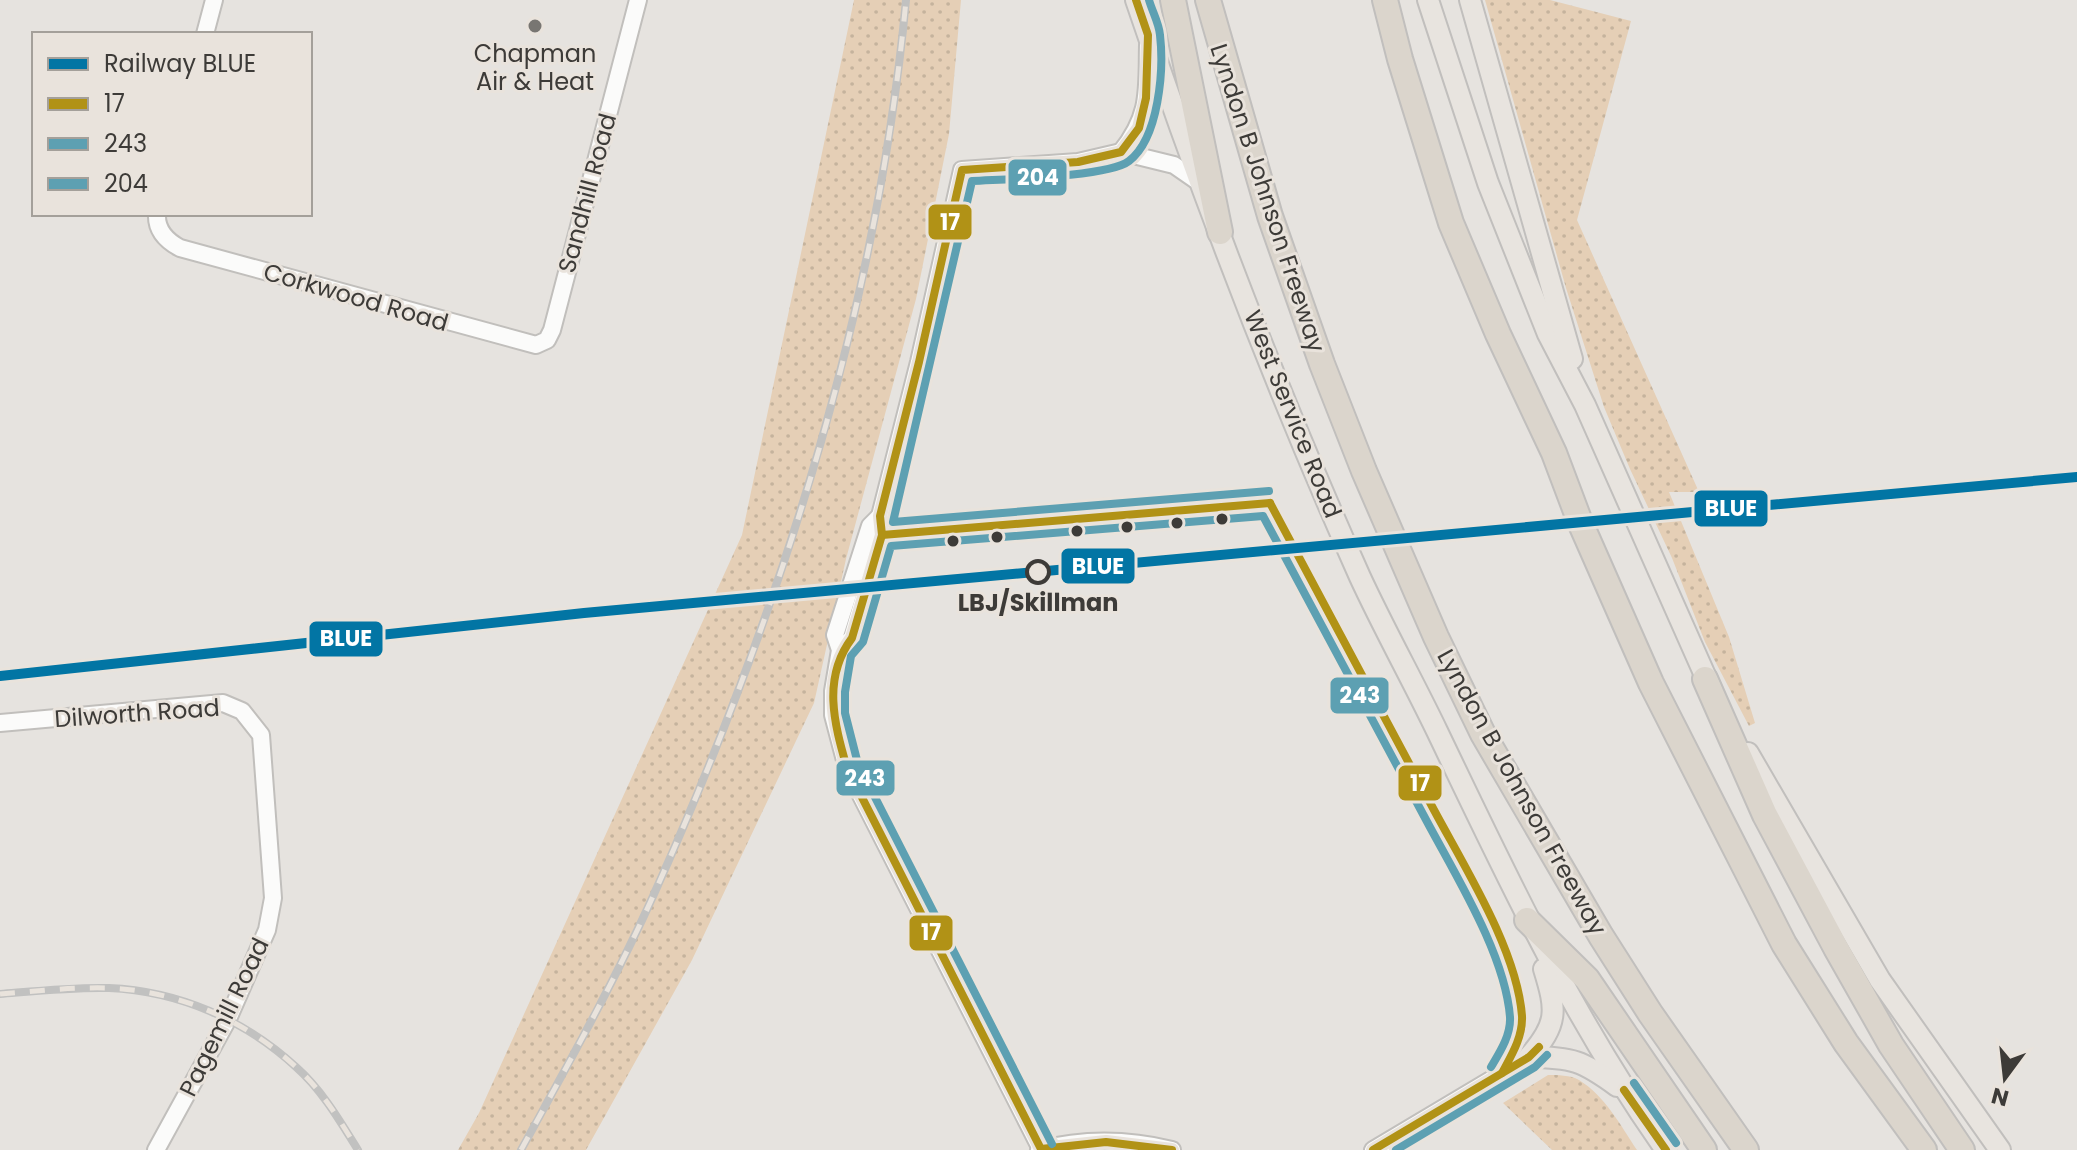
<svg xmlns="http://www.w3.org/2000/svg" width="2077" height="1150" font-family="Poppins,sans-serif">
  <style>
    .grass { fill: url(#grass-dots) }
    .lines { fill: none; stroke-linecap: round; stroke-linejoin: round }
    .minor-casing { stroke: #c1bfbc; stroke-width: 20 }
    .major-casing { stroke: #c1bfbd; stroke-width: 24 }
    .highway-casing { stroke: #c1bfbd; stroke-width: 28 }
    .minor { stroke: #fbfbfa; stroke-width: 16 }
    .major { stroke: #e8e4df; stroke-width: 20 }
    .highway { stroke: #dbd5cc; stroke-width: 24 }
    .rail-casing { stroke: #c1c1c0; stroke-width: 8 }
    .rail { stroke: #e9e3dc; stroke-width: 5; stroke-dasharray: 15; stroke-linecap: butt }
    .bus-1-casing { stroke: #e9e3dc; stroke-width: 14 }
    .bus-2-casing { stroke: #e9e3dc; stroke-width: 14 }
    .bus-3-casing { stroke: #e9e3dc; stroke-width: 14 }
    .bus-1 { stroke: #b19216; stroke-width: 8 }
    .bus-2 { stroke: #5da0b2; stroke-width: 8 }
    .bus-3 { stroke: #5da0b2; stroke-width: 8 }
    .rail-1-casing { stroke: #e9e3dc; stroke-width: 16 }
    .rail-1 { stroke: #0275a4; stroke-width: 10 }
    .poi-dot { fill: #787672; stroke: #e9e3dc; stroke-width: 3 }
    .bus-dot { fill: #3d3b38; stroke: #e9e3dc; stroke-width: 3 }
    .stop-dot { fill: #e9e3dc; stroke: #3d3b38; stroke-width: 4 }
    .labels { text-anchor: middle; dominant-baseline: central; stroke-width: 6; stroke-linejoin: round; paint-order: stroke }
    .poi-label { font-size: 24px; fill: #3d3b38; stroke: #e9e3dc }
    .street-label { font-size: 24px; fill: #3d3b38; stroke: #e9e3dc }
    .stop-label { font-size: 24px; font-weight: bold; fill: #3d3b38; stroke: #e9e3dc }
    .line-badge { stroke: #e9e3dc; stroke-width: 3 }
    .badge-label { font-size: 22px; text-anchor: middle; font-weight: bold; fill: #fff }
  </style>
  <defs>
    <pattern id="grass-dots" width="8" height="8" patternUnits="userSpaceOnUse" patternTransform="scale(2)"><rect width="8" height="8" fill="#e5cfb6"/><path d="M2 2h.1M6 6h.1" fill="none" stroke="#c5b39d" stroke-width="1.8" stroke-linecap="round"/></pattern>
  </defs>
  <rect width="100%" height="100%" fill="#e6e3df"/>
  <!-- grass -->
  <g class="grass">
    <polygon points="854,0 961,0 949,134 916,299 846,559 814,703 692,960 586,1150 458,1150 479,1113 742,535"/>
    <polygon points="1485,0 1550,0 1631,21 1577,220 1699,492 1669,492 1729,637 1755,723 1749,726 1705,642 1672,558 1630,469 1604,407 1566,288"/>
    <path d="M1548,1075c10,0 22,0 31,5 26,16 42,46 58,70h-85l-49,-47z"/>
  </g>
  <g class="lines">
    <!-- minor casing -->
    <g class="minor-casing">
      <g id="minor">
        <polyline points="205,34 214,0"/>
        <path d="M1121,152c30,-37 26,-62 27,-107"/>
        <path d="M157,214c-1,17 10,27 23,34l356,97 11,-5 5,-10 86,-330"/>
        <polyline points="880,516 870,526 835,635 840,650 833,691 833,715 847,768 1041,1149"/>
        <polyline points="840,650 852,638 882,535 880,516 919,362 962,170 1078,162 1121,152 1174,165 1200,183"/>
        <polyline points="0,723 223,703 242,711 261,735 273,898 267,930 228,1019 156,1150"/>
        <path d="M1039,1150c46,-12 88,-11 133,0"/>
        <polyline points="1373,1150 1529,1057"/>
      </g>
    </g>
    <!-- major casing -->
    <g class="major-casing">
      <g id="major">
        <path d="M1136,0c66,195 140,389 224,577 24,52 52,102 77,154 69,144 136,288 229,419"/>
        <polyline points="1428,0 1488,183 1548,334 1585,405 1712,691"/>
        <polyline points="1470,0 1572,359"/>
        <polyline points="1748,753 1880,980 2000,1150"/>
        <path d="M1529,1057c29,-33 28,-46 15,-88"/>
        <path d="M1529,1057c43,0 54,4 88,29"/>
      </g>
    </g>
    <!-- highway casing -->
    <g class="highway-casing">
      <g id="highway">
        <polyline points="1173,0 1220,232"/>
        <polyline points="1208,0 1270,216 1322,364 1364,471 1436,637 1483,734 1601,936 1650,1013 1746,1150"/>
        <polyline points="1385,0 1400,59 1451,223 1498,334 1554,453 1580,522 1651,683 1784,944 1846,1043 1924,1150"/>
        <polyline points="1705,679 1765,815 1836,948 1891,1045 1962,1150"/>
        <polyline points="1527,920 1587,979 1704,1150"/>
      </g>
    </g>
    <!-- minor -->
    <use href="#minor" class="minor"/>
    <!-- major -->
    <use href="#major" class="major"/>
    <!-- highway -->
    <use href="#highway" class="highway"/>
    <!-- rail casing -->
    <g class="rail-casing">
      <g id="rail">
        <path d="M0,994c36,-3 73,-7 109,-6 70,3 136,32 187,79 26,23 44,54 62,83"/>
        <path d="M521,1150c46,-84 94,-169 133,-256 127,-283 223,-584 252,-894"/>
      </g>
    </g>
    <!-- rail -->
    <use href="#rail" class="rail"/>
    <!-- bus-1 casing -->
    <g class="bus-1-casing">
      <g id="bus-1">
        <path d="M1136,0l12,35 -2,63 -7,30 -18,24 -43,10 -116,8 -43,192 -39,154 2,19 -30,103c-30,40 -18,85 -5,130l194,381 65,-7 66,8"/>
        <path d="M1270,503c55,102 110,204 164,307 31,58 83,140 88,206 1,21 -11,40 -20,57"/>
        <polyline points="882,535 1270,503"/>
        <polyline points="1624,1090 1666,1150"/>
        <polyline points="1373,1150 1529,1057 1539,1047"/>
      </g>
    </g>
    <!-- bus-2 casing -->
    <g class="bus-2-casing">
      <g id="bus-2">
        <path d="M1052,1144l-194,-380 -13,-51v-21l6,-36 12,-14 28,-96 372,-30c54,100 108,200 161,300 30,57 81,137 86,201 1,18 -10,35 -19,50"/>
        <polyline points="1396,1150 1535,1067 1547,1055"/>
      </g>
    </g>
    <!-- bus-3 casing -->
    <g class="bus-3-casing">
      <g id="bus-3">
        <path d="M1149,0c3,11 10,23 11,35 4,35 -1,103 -31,126 -20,16 -127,18 -157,20l-79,341 376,-31"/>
        <polyline points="1634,1083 1676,1143"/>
      </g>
    </g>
    <!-- bus-1 -->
    <use href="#bus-1" class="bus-1"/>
    <!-- bus-2 -->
    <use href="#bus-2" class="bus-2"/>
    <!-- bus-3 -->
    <use href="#bus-3" class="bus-3"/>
    <!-- rail-1 casing -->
    <g class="rail-1-casing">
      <polyline id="rail-1" points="0,676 584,613 2077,477"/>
    </g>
    <!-- rail-1 -->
    <use href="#rail-1" class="rail-1"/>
  </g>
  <!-- markers -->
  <circle class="poi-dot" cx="535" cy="26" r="8"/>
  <g class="bus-dot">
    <circle cx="1222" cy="519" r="7"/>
    <circle cx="1177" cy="523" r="7"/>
    <circle cx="1127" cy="527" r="7"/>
    <circle cx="1077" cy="531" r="7"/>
    <circle cx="997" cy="537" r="7"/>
    <circle cx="953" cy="541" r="7"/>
  </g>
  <circle class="stop-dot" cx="1038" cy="572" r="11"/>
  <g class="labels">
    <!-- poi labels -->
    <g class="poi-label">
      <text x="535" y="53">Chapman<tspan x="535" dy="28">Air &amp; Heat</tspan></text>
    </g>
    <!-- street labels -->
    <g class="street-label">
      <text transform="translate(587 193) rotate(-75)">Sandhill Road</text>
      <text transform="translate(1268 198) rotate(72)">Lyndon B Johnson Freeway</text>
      <text transform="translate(356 297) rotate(16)">Corkwood Road</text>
      <text transform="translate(1293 414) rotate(68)">West Service Road</text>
      <text transform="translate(137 713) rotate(-4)">Dilworth Road</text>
      <text transform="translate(1522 792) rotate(61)">Lyndon B Johnson Freeway</text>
      <text transform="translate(224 1017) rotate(-64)">Pagemill Road</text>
    </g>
    <!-- stop labels -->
    <g class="stop-label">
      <text x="1038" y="602">LBJ/Skillman</text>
    </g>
  </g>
  <g class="line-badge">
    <rect x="1007" y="158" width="61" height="39" rx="8" fill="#5da0b2"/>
    <rect x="927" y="203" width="46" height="38" rx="8" fill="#b19216"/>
    <rect x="1693" y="489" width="76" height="39" rx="8" fill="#0275a4"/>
    <rect x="1060" y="547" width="76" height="38" rx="8" fill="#0275a4"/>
    <rect x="308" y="620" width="76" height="38" rx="8" fill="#0275a4"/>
    <rect x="1329" y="676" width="61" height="39" rx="8" fill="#5da0b2"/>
    <rect x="835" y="759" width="61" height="38" rx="8" fill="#5da0b2"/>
    <rect x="1397" y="764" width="46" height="38" rx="8" fill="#b19216"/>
    <rect x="908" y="914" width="46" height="38" rx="8" fill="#b19216"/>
  </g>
  <g class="badge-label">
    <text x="1038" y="185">204</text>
    <text x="950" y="230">17</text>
    <text x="1731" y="516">BLUE</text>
    <text x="1098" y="574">BLUE</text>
    <text x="346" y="646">BLUE</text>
    <text x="1360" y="703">243</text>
    <text x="865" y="786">243</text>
    <text x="1420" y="791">17</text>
    <text x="931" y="940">17</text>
  </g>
  <!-- legend -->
  <rect x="32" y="32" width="280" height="184" fill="#e9e3dc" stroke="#a4a09a" stroke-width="2"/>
  <rect x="48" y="58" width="40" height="12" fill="#0275a4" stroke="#a4a09a" stroke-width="2"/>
  <text x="104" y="72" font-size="24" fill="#3d3b38">Railway BLUE</text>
  <rect x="48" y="98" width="40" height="12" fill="#b19216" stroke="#a4a09a" stroke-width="2"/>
  <text x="104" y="112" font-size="24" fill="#3d3b38">17</text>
  <rect x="48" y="138" width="40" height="12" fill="#5da0b2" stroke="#a4a09a" stroke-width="2"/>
  <text x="104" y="152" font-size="24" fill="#3d3b38">243</text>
  <rect x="48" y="178" width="40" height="12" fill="#5da0b2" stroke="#a4a09a" stroke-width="2"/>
  <text x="104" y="192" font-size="24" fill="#3d3b38">204</text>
  <!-- north arrow -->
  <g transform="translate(2005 1078) rotate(195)" stroke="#e9e3dc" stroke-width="6" paint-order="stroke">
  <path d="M0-6L14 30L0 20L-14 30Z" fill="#3d3b38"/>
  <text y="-12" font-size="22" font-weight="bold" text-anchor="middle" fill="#3d3b38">N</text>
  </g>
</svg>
